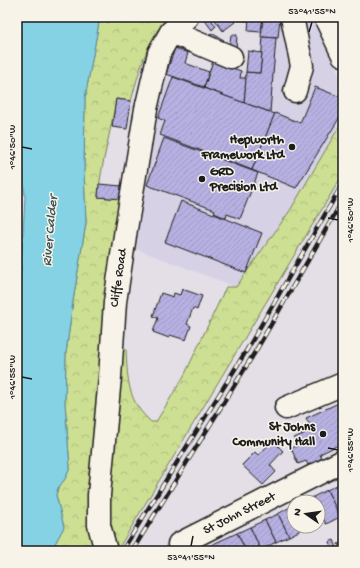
<svg xmlns="http://www.w3.org/2000/svg" width="360" height="568" font-family="'Gochi Hand',sans-serif">
  <style>
    .built { fill: #d6d1e5 }
    .forest { fill: url(#forest-crowns); stroke: #747e58 }
    .water { fill: #85d2e4; stroke: #5b8994 }
    .building { fill: url(#building-hatch); stroke: #1c1c1c }
    .lines { fill: none; stroke-linecap: round; stroke-linejoin: round }
    .minor-casing { stroke: #1c1c1c; stroke-width: 25 }
    .minor { stroke: #f7f3e8; stroke-width: 22 }
    .rail-casing { stroke: #1c1c1c; stroke-width: 4.5 }
    .rail { stroke: #f7f3e8; stroke-width: 3; stroke-dasharray: 9; stroke-linecap: butt }
    .ticks { fill: none; stroke: #1c1c1c; stroke-width: 1.5 }
    .poi-dot { fill: #1c1c1c; stroke: #f7f3e8; stroke-width: 1.5 }
    .labels { text-anchor: middle; dominant-baseline: central; stroke-width: 3; stroke-linejoin: round; paint-order: stroke }
    .poi-label { font-size: 13px; font-weight: bold; fill: #1c1c1c; stroke: #f7f3e8; text-anchor: end }
    .street-label { font-size: 13px; fill: #1c1c1c; stroke: #f7f3e8 }
    .water-label { font-size: 14px; font-style: italic; fill: #3c5358; stroke: #f7f3e8 }
    .neatline { fill: none; stroke: #1c1c1c; stroke-width: 1.5 }
    .ticks-label { font-size: 10px; text-anchor: middle; fill: #1c1c1c }
  </style>
  <defs>
    <pattern id="forest-crowns" width="20" height="18" patternUnits="userSpaceOnUse"><rect width="20" height="18" fill="#cddf93"/><path d="M2 6a3 3 0 1 1 6 0M12 15a3 3 0 1 1 6 0" fill="none" stroke="#afbf7e"/></pattern>
    <pattern id="building-hatch" width="6" height="6" patternUnits="userSpaceOnUse"><rect width="6" height="6" fill="#b7b1e3"/><path d="M-1 1l2-2M0 6l6-6M5 7l2-2" fill="none" stroke="#9d98c2"/></pattern>
  </defs>
  <rect width="100%" height="100%" fill="#e4dfe6"/>
  <filter id="ink" filterUnits="userSpaceOnUse"><feTurbulence type="fractalNoise" baseFrequency=".025" numOctaves="2"/><feDisplacementMap in="SourceGraphic" scale="8" xChannelSelector="R" yChannelSelector="G"/><feConvolveMatrix kernelMatrix="1 2 1 2 8 2 1 2 1" color-interpolation-filters="sRGB"/></filter>
  <g filter="url(#ink)">
    <!-- built -->
    <polygon class="built" points="280,17 311,17 343,82 343,120 291,209 236,287 131,247 163,73 204,88 213,61 246,72 248,51 262,53 261,37 278,38"/>
    <!-- forest -->
    <g class="forest">
      <path d="M100,17h70c-22,16 -32,59 -39,84l-15,-2c-5,33 -15,65 -18,98l23,2 -9,44 -24,265 13,43h-50l13,-24 -8,-32 2,-7 7,-9 5,-11 -5,-65 1,-50 7,-52 13,-78 -2,-51 1,-74z"/>
      <path d="M343,120v54l-226,377h-2l-7,-15v-41l9,-142 9,-4c1,20 1,44 14,61 3,4 7,8 11,12h5l29,-48 41,-87h10l55,-78z"/>
    </g>
    <!-- water -->
    <polygon class="water" points="21,17 100,17 85,98 84,172 86,223 73,301 66,353 65,403 70,468 65,479 58,488 56,495 64,527 51,551 17,551 17,324 18,323 25,197 17,103"/>
    <!-- building -->
    <g class="building">
      <polygon points="205,17 209,17 216,26 212,30 203,18"/>
      <polygon points="213,17 232,17 235,22 223,31"/>
      <polygon points="238,17 249,17 249,21 237,20"/>
      <polygon points="249,17 263,17 261,32 248,31"/>
      <polygon points="263,17 280,17 278,38 261,37"/>
      <polygon points="211,33 224,40 220,47 207,39"/>
      <polygon points="231,35 237,35 236,50 229,49"/>
      <polygon points="263,37 276,38 270,112 244,103 246,72 260,73"/>
      <polygon points="175,48 188,53 185,63 209,72 204,87 166,74"/>
      <polygon points="248,51 262,53 260,73 246,72"/>
      <polygon points="213,61 241,71 240,78 246,78 244,103 204,88"/>
      <polygon points="173,77 275,114 252,170 160,135 165,121 158,118"/>
      <polygon points="315,87 343,98 343,112 296,188 252,170 275,113 300,123"/>
      <polygon points="116,99 131,101 127,129 112,127"/>
      <polygon points="164,138 258,173 240,219 227,214 226,218 214,213 215,210 147,185"/>
      <polygon points="17,142 19,142 17,194"/>
      <polygon points="99,184 122,186 121,199 98,197"/>
      <polygon points="181,201 262,233 246,273 165,242"/>
      <polygon points="182,289 202,296 197,310 193,308 187,324 191,326 186,340 170,335 169,338 153,332 158,318 153,316 161,293 173,297 174,293 180,295"/>
      <polygon points="343,401 343,443 320,454 322,459 308,465 306,461 298,464 291,448 298,445 294,438 312,430 306,418"/>
      <polygon points="273,441 283,451 270,465 276,472 263,485 242,465 255,452 258,455"/>
      <polygon points="339,484 343,493 343,514 339,516 327,490"/>
      <polygon points="327,490 340,517 326,524 318,508 318,502 315,502 313,497"/>
      <polygon points="313,497 315,502 303,502"/>
      <polygon points="290,507 294,515 294,526 299,526 301,530 289,536 278,514"/>
      <polygon points="318,508 324,520 318,523"/>
      <polygon points="278,514 289,536 276,542 265,520"/>
      <polygon points="265,520 276,542 261,550 250,527"/>
      <polygon points="250,527 261,550 259,551 246,551 237,533"/>
      <polygon points="237,533 246,551 214,551 211,545"/>
      <polygon points="334,540 337,548 333,550 329,542"/>
      <polygon points="343,542 343,551 341,551 338,544"/>
    </g>
    <g class="lines">
      <!-- minor casing -->
      <g class="minor-casing">
        <g id="minor">
          <polyline points="292,17 302,66 295,91"/>
          <polyline points="325,17 343,55"/>
          <polyline points="171,32 231,57"/>
          <polyline points="286,408 343,384"/>
          <path id="s1" d="M106,551l-7,-26v-30l11,-118 5,-75 11,-73 20,-120 13,-56 12,-21 16,-15"/>
          <path id="s2" d="M188,551l-9,-7 164,-83"/>
        </g>
      </g>
      <!-- minor -->
      <use href="#minor" class="minor"/>
      <!-- rail casing -->
      <g class="rail-casing">
        <g id="rail">
          <polyline points="122,551 248,348 343,183"/>
          <polyline points="132,551 255,352 343,200"/>
        </g>
      </g>
      <!-- rail -->
      <use href="#rail" class="rail"/>
    </g>
  </g>
  <!-- ticks -->
  <path class="ticks" d="M309,32l3,-10M22,147l10,2M328,218l10,2M22,377l10,2M328,448l10,2M191,546l2,-10"/>
  <!-- markers -->
  <g class="poi-dot">
    <circle cx="292" cy="147" r="4"/>
    <circle cx="202" cy="179" r="4"/>
    <circle cx="323" cy="434" r="4"/>
  </g>
  <g class="labels">
    <!-- poi labels -->
    <g class="poi-label">
      <text x="284" y="140">Hepworth<tspan x="284" dy="15">Framework Ltd</tspan></text>
      <text x="210" y="172" text-anchor="start">GRD<tspan x="210" dy="15">Precision Ltd</tspan></text>
      <text x="315" y="427">St Johns<tspan x="315" dy="15">Community Hall</tspan></text>
    </g>
    <!-- street labels -->
    <g class="street-label">
      <text stroke="none"><textPath href="#s1" startOffset="275">Cliffe Road</textPath></text>
      <text stroke="none"><textPath href="#s2" startOffset="79">St John Street</textPath></text>
    </g>
    <!-- water labels -->
    <g class="water-label">
      <text transform="translate(51 231) rotate(-85)">River Calder</text>
    </g>
  </g>
  <!-- margin -->
  <rect width="360" height="568" fill="none" stroke="#f7f3e8" stroke-width="44"/>
  <!-- north arrow -->
  <g transform="translate(306 514) rotate(283)"><circle r="19" fill="#f7f3e8" stroke="#9f9d96"/>
  <path d="M0-3L7 15L0 10L-7 15Z" fill="#1c1c1c"/>
  <text y="-6" font-size="11" font-weight="bold" text-anchor="middle" fill="#1c1c1c">N</text>
  </g>
  <rect x="22" y="22" width="316" height="524" class="neatline"/>
  <g class="ticks-label">
    <text x="312" y="14">53°41'55"N</text>
    <text transform="translate(11 147) rotate(-90)" y="4">1°46'50"W</text>
    <text transform="translate(349 220) rotate(-90)" y="4">1°46'50"W</text>
    <text transform="translate(11 377) rotate(-90)" y="4">1°46'55"W</text>
    <text transform="translate(349 450) rotate(-90)" y="4">1°46'55"W</text>
    <text x="191" y="560">53°41'55"N</text>
  </g>
</svg>
